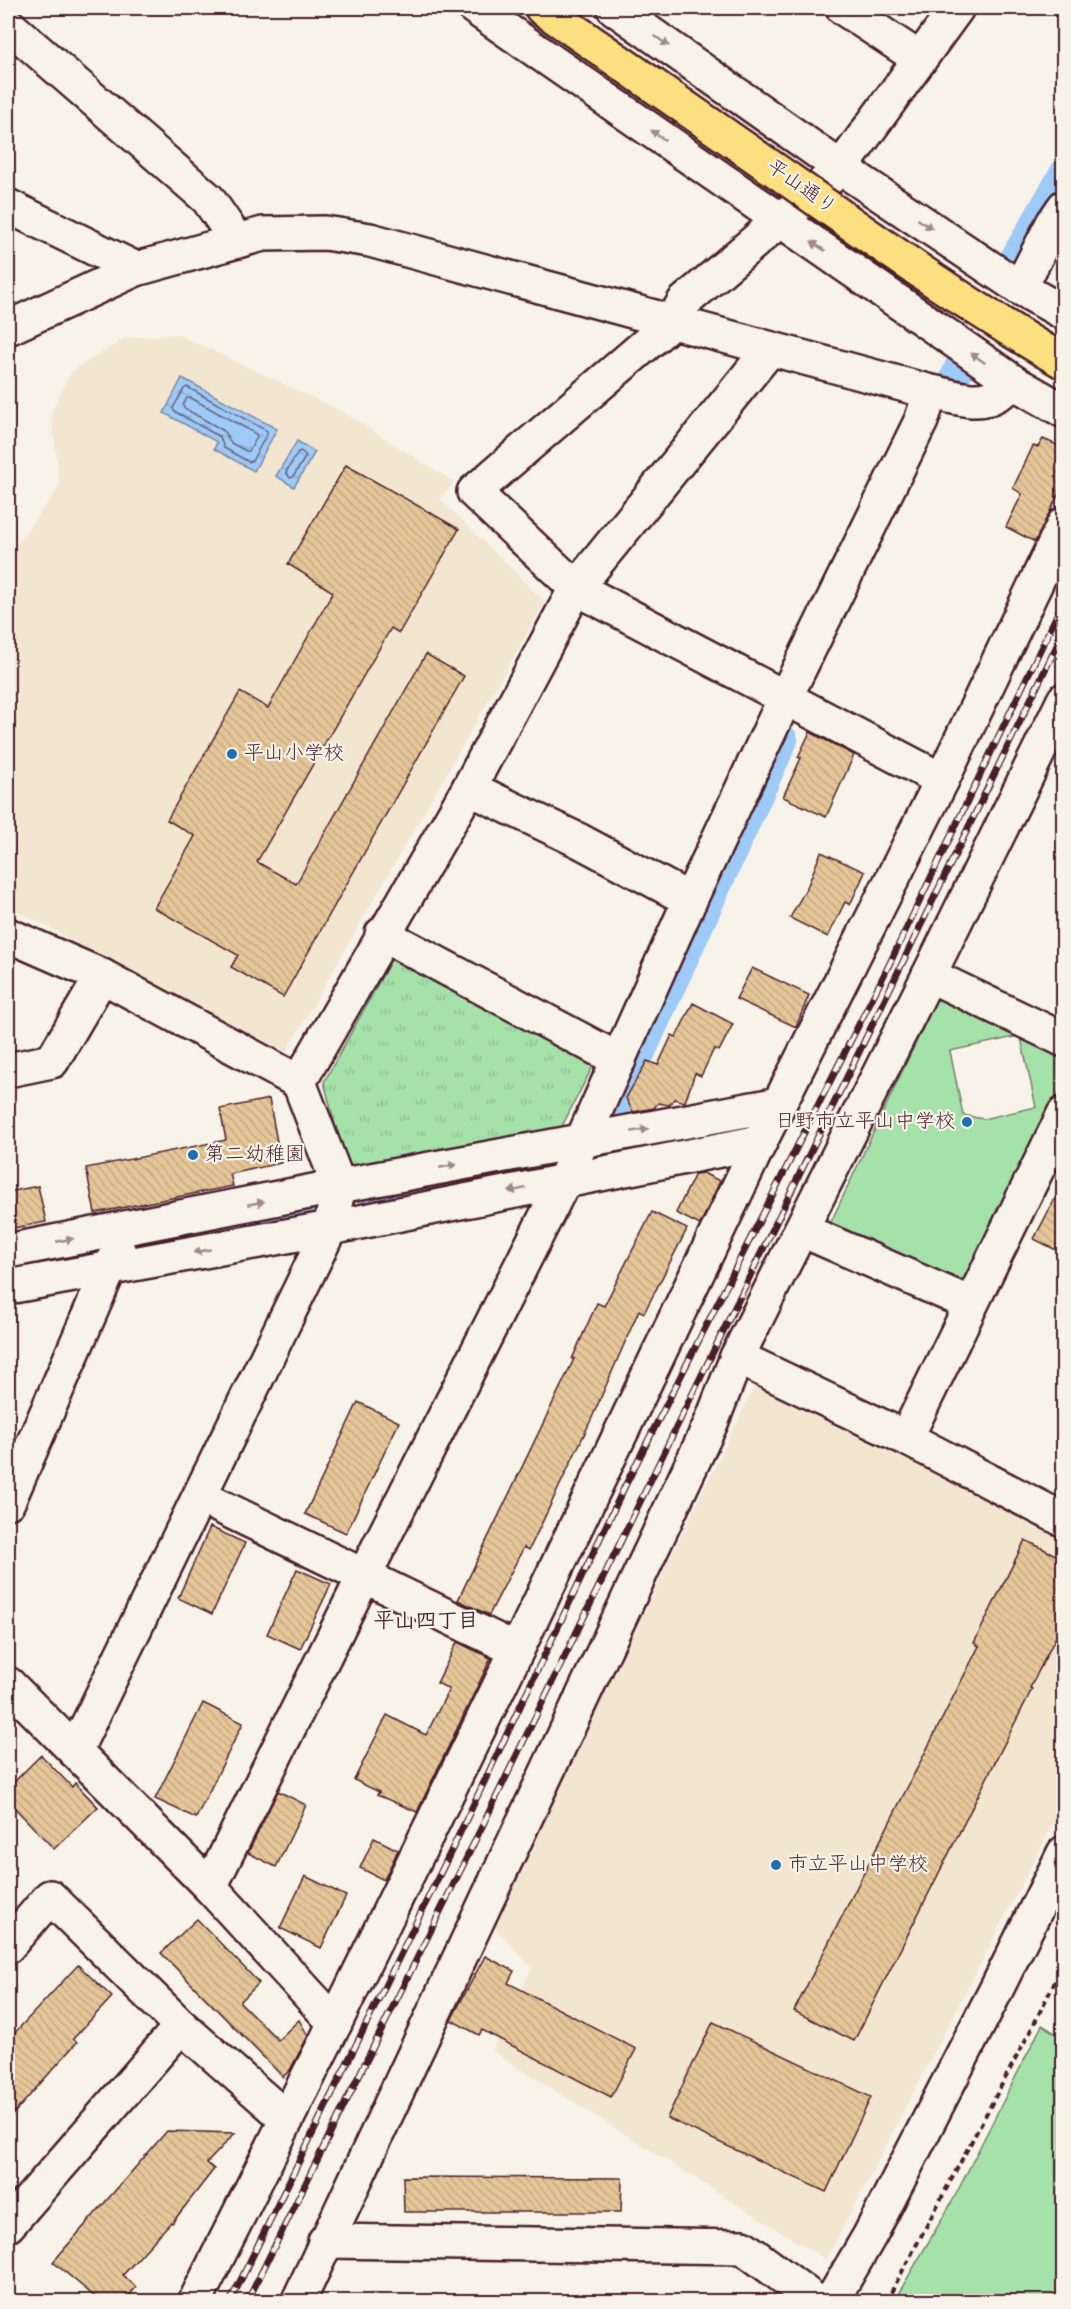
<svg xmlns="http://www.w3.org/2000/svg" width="1071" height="2309" font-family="'Indie Flower','Klee One',sans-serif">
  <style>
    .built { fill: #f2e6d0 }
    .park { fill: url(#park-tufts); stroke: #77806a; stroke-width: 1.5 }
    .pitch { fill: #a4e2aa; stroke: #77806a; stroke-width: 1.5; fill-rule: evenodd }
    .water { fill: url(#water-ripples); stroke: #7c86a5; stroke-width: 1.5 }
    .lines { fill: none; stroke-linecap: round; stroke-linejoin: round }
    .shore { stroke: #6b637d; stroke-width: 1.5 }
    .canal { stroke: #9dcaf7; stroke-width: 30 }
    .building { fill: url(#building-back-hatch); stroke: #4a1f2b; stroke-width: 1.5 }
    .minor-casing { stroke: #4a1f2b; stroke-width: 38 }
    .major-casing { stroke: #4a1f2b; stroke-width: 38 }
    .path { stroke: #4a1f2b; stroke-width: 4; stroke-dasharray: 6 4.5; stroke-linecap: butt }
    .minor { stroke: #f7f3e8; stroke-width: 33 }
    .major { stroke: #fce080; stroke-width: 33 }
    .rail-casing { stroke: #4a1f2b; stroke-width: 7 }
    .rail { stroke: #f7f3e8; stroke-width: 4.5; stroke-dasharray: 14; stroke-linecap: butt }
    .major-bridge-casing { stroke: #4a1f2b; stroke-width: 38; stroke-linecap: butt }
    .major-bridge { stroke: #fce080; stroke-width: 33 }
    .oneway { fill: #a0898a }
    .poi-dot { fill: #1f6fb2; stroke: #f7f3e8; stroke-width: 2 }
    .labels { text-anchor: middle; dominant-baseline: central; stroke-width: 4.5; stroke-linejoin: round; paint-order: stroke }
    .street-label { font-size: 20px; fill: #4a1f2b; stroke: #f7f3e8 }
    .poi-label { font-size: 20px; fill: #4a1f2b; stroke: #f7f3e8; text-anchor: start }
    .neighbourhood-label { font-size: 21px; font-weight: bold; fill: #4a1f2b; stroke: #f7f3e8 }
  </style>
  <defs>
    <pattern id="park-tufts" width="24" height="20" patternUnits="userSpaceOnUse" patternTransform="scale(1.5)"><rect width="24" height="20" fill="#a4e2aa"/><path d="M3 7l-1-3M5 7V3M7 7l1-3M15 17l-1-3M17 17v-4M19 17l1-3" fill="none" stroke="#8fc192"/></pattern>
    <pattern id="water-ripples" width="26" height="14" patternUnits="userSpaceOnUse" patternTransform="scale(1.5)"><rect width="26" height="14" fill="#9dcaf7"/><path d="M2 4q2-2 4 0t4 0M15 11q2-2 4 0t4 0" fill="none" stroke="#89add4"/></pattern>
    <pattern id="building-back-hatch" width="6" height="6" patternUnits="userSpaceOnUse" patternTransform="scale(1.5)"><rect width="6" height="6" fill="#e5c698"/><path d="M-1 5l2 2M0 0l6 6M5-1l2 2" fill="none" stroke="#c6aa83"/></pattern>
  </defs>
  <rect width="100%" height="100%" fill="#f7f3e8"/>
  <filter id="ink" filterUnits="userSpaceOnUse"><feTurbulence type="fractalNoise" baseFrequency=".0167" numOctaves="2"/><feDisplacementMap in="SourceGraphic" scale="12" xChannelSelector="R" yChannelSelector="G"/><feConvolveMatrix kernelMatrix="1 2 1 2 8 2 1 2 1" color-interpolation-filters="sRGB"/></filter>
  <g filter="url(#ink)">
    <!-- built -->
    <g class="built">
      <polygon points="177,334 341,411 454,482 440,499 545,602 285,1054 8,906 8,556 60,486 51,412 72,371 125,338"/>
      <polygon points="769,1384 1063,1536 1063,1805 826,2260 492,2051 532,1967 491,1924 754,1387"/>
    </g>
    <!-- park -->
    <polygon class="park" points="395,953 595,1062 561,1128 346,1167 324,1082"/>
    <!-- pitch -->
    <g class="pitch">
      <path d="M936,1000h10l117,57v26l-96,201 -137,-60zM1019,1036l2,2 15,69 -53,12 -20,-4 -13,-64z"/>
      <polygon points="1042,2025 1063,2038 1063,2301 894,2301 952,2202"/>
    </g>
    <!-- water -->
    <g class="water">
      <polygon points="182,378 277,429 254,471 214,449 217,442 164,413"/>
      <polygon points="297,441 315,452 294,487 276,476"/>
    </g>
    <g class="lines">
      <!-- shore -->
      <g class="shore">
        <polygon points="187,387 267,431 267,434 252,461 249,462 224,448 220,437 174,411 173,408 184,389"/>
        <polygon points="187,398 191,398 256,434 257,437 249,451 246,451 231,443 224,431 184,408 183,405"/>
        <polygon points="301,451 306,456 293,477 290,478 286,472 298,452"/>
      </g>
      <!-- canal -->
      <g class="canal">
        <polyline points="1011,265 1064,174"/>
        <polyline points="952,384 961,364"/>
        <polyline points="612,1115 783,740"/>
        <polyline points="377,1199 522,1171"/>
        <polyline points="175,1238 312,1212"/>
      </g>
    </g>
    <!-- building -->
    <g class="building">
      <polygon points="1043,439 1064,448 1064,483 1035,542 1006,527 1022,494 1013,488 1033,446 1038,447"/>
      <polygon points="346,465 459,529 399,633 391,628 257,862 296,884 426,654 464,676 283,997 231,967 238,955 154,908 195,836 167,820 240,692 268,708 333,592 288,564"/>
      <polygon points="810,732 854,755 826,817 783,797 801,758 798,757"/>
      <polygon points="821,852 865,872 850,905 845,902 828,937 790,918 808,885"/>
      <polygon points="752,968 809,995 796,1027 736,999"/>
      <polygon points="693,1003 733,1024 719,1051 714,1049 701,1076 695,1073 685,1102 674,1099 669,1105 658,1103 654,1108 633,1112 626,1098 647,1061 658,1065 672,1035 676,1037"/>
      <polygon points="269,1099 281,1163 230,1174 233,1186 95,1213 86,1168 226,1140 220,1109"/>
      <polygon points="703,1173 720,1181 700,1225 676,1213 695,1174"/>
      <polygon points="1064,1181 1064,1254 1034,1239"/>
      <polygon points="38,1186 46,1222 8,1229 8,1192"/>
      <polygon points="652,1212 687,1229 644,1313 639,1310 591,1420 529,1550 524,1547 489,1615 458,1600 574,1359 572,1359 597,1303 604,1306"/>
      <polygon points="358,1402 399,1422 346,1533 305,1514"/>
      <polygon points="210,1527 245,1543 212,1614 178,1598"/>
      <polygon points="1025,1540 1064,1559 1064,1621 1030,1688 1032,1689 854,2041 794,2011 979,1646 974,1643"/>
      <polygon points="297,1569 331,1584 300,1649 267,1634"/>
      <polygon points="457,1642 491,1658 417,1812 377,1795 379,1792 354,1780 387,1715 426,1735 449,1689 437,1683"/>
      <polygon points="203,1703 243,1723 196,1818 155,1799"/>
      <polygon points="41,1755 72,1787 75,1783 98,1807 54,1849 8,1801 8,1788"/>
      <polygon points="278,1791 306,1805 276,1867 248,1853"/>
      <polygon points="374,1838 398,1850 384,1880 360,1868"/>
      <polygon points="305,1876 346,1896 321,1948 280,1928"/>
      <polygon points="197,1919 259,1983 240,2002 278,2040 299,2020 308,2036 290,2070 283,2077 161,1953"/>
      <polygon points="485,1956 514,1971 508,1983 636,2049 611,2097 482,2030 479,2035 451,2020"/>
      <polygon points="78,1965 112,1997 73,2039 77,2042 8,2120 8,2040"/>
      <polygon points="713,2022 871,2097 826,2192 667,2118"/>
      <polygon points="167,2131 235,2133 207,2163 214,2169 172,2223 171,2222 123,2275 136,2287 125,2301 100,2301 53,2262"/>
      <polygon points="403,2177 622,2178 621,2212 404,2212"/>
    </g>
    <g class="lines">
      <!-- minor casing -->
      <g class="minor-casing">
        <g id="minor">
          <polyline points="475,8 1015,383 1064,411"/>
          <polyline points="614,8 841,168 1020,288 1064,313"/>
          <polyline points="843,8 920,59"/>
          <polyline points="8,25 208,199 237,241"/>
          <polyline points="8,206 136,269"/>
          <polyline points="1020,288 1053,223 1064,207"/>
          <path d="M8,328l128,-59 127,-35 62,-1 45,7 561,152c18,3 40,12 58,6 9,-3 18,-10 26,-15"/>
          <polyline points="942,780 576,588 474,492 673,321 684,302 841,168 957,8"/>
          <polyline points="469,788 580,841 690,900"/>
          <polyline points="382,934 619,1060"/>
          <polyline points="8,935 102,976 299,1082"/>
          <polyline points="929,975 1064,1040"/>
          <polyline points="8,1070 52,1061 102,976"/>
          <polyline points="802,1230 971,1304"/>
          <polyline points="8,1251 339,1186 779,1104"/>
          <polyline points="8,1287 330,1228 760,1142"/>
          <polyline points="737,1357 906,1438 1064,1520"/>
          <polyline points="906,1438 1064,1114"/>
          <polyline points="201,1497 517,1650"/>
          <polyline points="8,1502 110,1267 119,1252"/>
          <polyline points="8,1684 75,1751 330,1228 339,1186 299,1082 469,788 576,588 770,349"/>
          <polyline points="75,1751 210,1887"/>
          <polyline points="8,1946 50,1897 181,2026 287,2119"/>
          <polyline points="335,2023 210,1887 364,1576 564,1181 690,900 786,696 921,421 931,392"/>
          <polyline points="8,2225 181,2026"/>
          <polyline points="325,2241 743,2247 817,2302"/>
          <polyline points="195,2302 335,2023 517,1650 760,1142 942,780 1064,524"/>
          <polyline points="298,2302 711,1423 737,1357 929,975 1064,700"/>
          <polyline points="831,2302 870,2235 995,1992 1064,1853"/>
        </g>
      </g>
      <!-- major casing -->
      <g class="major-casing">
        <polyline id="major" points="542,8 788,179"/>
      </g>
      <!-- path -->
      <polyline class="path" points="886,2302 1033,2026 1064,1963"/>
      <!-- minor -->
      <use href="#minor" class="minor"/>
      <!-- major -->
      <use href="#major" class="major"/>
      <!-- rail casing -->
      <g class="rail-casing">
        <g id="rail">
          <polyline points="230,2302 456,1841 625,1486 887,969 1064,600"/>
          <polyline points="247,2302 472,1847 1064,631"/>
        </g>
      </g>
      <!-- rail -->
      <use href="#rail" class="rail"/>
      <!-- major-bridge casing -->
      <g class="major-bridge-casing">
        <path id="major-bridge" d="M788,179c90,64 180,127 276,183"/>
      </g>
      <!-- major-bridge -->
      <use href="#major-bridge" class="major-bridge"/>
    </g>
    <!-- one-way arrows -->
    <defs><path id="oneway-solid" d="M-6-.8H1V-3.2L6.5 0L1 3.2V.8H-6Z" transform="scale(1.5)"/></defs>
    <g class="oneway">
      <use href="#oneway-solid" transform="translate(662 41) rotate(35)"/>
      <use href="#oneway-solid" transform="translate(658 135) rotate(-145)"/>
      <use href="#oneway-solid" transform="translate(925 224) rotate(33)"/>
      <use href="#oneway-solid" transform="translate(818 246) rotate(-146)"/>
      <use href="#oneway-solid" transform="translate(978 358) rotate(-145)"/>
      <use href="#oneway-solid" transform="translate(640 1130) rotate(-10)"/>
      <use href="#oneway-solid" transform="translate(448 1166) rotate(-11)"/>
      <use href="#oneway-solid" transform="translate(517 1190) rotate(168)"/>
      <use href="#oneway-solid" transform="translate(256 1203) rotate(-11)"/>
      <use href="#oneway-solid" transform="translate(65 1240) rotate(-11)"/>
      <use href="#oneway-solid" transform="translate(202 1251) rotate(170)"/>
    </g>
  </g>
  <!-- markers -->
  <g class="poi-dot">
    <circle cx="232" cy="754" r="6"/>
    <circle cx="967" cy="1122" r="6"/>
    <circle cx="193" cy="1155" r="6"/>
    <circle cx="776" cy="1865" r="6"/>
  </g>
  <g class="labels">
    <!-- street labels -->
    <g class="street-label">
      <text transform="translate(801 188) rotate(35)">平山通り</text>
    </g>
    <!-- poi labels -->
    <g class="poi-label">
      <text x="244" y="754">平山小学校</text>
      <text x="955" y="1122" text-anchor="end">日野市立平山中学校</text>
      <text x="205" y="1155">第二幼稚園</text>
      <text x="788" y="1865">市立平山中学校</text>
    </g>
    <!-- neighbourhood labels -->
    <g class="neighbourhood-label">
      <text x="426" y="1622">平山四丁目</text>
    </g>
  </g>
  <!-- margin -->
  <rect width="1071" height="2309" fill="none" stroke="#f7f3e8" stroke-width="30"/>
  <rect x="15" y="15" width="1041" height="2279" fill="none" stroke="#4a1f2b" stroke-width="2" filter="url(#ink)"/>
</svg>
